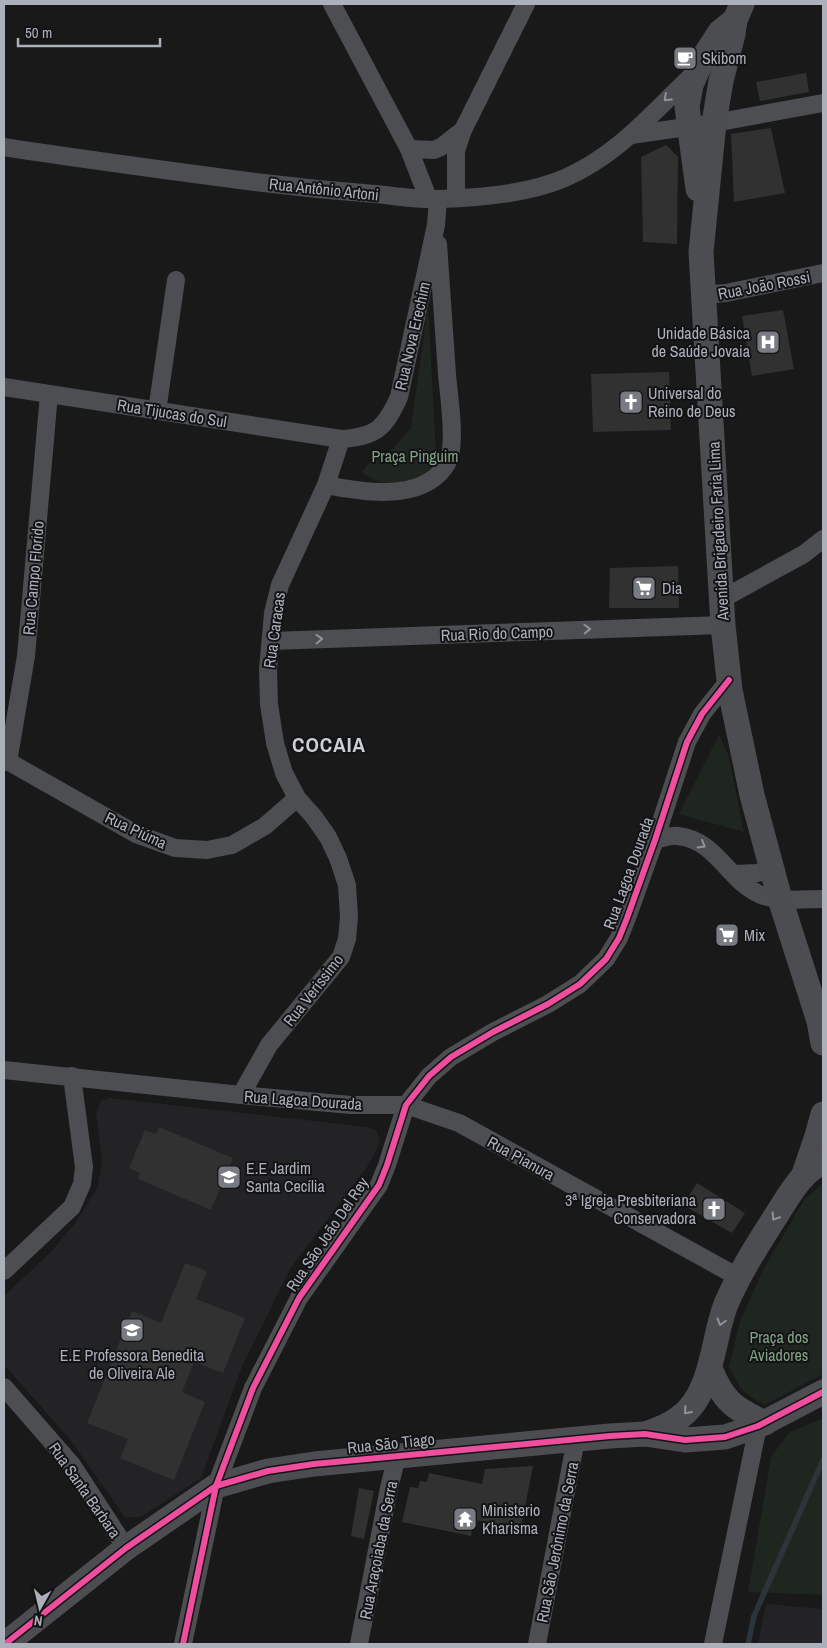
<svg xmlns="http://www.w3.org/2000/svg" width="827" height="1648" font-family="'Archivo Narrow',sans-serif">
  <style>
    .built { fill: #232325 }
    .green { fill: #1f2620 }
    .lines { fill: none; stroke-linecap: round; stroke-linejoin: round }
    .stream { stroke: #2c343b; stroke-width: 5.5 }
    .building { fill: #313131 }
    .street { stroke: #4d4e52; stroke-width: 18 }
    .secondary { stroke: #4c4d50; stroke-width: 25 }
    .cycleway-casing { stroke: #131315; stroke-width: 9 }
    .cycleway { stroke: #ef4d9e; stroke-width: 6 }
    .oneway { stroke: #8f939b }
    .oneway2 { stroke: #8e929a }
    .labels { text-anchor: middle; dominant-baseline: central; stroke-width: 4; stroke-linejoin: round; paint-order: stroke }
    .poi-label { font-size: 16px; fill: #abb0ba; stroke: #131315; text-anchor: start }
    .street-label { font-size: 16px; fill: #abb0ba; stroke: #131315 }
    .park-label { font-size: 16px; fill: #82a484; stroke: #131315 }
    .district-label { font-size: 21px; font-weight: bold; letter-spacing: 1px; fill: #cccfd6; stroke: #131315 }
  </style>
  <rect width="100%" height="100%" fill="#191919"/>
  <!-- built -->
  <g class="built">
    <polygon points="110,1098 367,1127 376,1130 380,1140 376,1151 367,1167 290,1269 243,1364 201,1478 141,1517 125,1517 69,1438 4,1365 4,1296 51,1252 75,1223 98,1187 102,1160 96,1112 101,1101"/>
    <polygon points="766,1604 823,1609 823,1644 758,1644"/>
  </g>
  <!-- green -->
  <g class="green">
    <path d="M428,306l9,163c-29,11 -48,24 -75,3l8,-10 23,-13 18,-21z"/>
    <polygon points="719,735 729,757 744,832 679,814"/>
    <path d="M823,1183v191l-58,31c-22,-11 -25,-17 -36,-38l11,-46 24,-53 40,-68z"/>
    <polygon points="823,1418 823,1595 748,1592 771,1457 789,1433"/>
  </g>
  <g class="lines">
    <!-- stream -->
    <polyline class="stream" points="748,1644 754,1616 823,1460"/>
  </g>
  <!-- building -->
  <g class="building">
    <polygon points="806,73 809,92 760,101 756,82"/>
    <polygon points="771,128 785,193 734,202 731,134"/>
    <polygon points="666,145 678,157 677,244 643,242 641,157"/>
    <polygon points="783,310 794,369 752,376 742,316"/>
    <polygon points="669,372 671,430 593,432 591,374"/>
    <polygon points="678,566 679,608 609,608 610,568"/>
    <polygon points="159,1127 233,1158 211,1210 138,1179 140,1173 129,1168 145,1130 156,1134"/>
    <polygon points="697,1183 745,1213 732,1233 683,1205"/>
    <polygon points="185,1263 207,1271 196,1299 245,1318 223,1373 194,1362 182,1392 205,1402 174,1480 120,1458 128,1439 87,1423 132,1311 161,1323"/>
    <polygon points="533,1466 521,1528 474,1520 471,1536 402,1522 410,1487 418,1488 420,1481 427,1482 429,1473 482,1484 485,1469"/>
    <polygon points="359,1488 374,1491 364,1539 351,1536"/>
  </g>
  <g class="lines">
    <!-- street -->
    <g class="street">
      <polyline points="332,4 409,149 428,198"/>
      <polyline points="631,135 714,123 823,103"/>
      <path d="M4,147c83,13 167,24 251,35 40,5 80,9 120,12 21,2 43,6 64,5 40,-1 89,-5 126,-21 56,-25 87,-66 131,-106"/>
      <polyline points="409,149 434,150 441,147 463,130"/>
      <polyline points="456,198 456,151 463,130 526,4"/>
      <polyline points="704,295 726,293 823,273"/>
      <path d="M4,387l337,52c35,-2 44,-11 58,-42l37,-172 2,-26"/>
      <polyline points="157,411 176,280"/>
      <path d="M326,485c35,7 93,17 118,-17 4,-5 6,-11 7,-18 3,-23 -2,-52 -4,-76 -3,-43 -6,-86 -9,-130"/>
      <polyline points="722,599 804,554 823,539"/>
      <polyline points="271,641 723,625"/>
      <polyline points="4,759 136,834 175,848 207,850 232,845 265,826 297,798"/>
      <polyline points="8,762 26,656 49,394"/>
      <path d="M655,840c8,-2 16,-5 23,-4 37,4 48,40 77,56 18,11 47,7 68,7"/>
      <polyline points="734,874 757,873 772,869"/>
      <polyline points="4,1070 241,1095 351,1105 406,1105 459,1123 738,1277"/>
      <polyline points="241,1095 269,1045 341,957 347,939 349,917 347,885 338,858 328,837 314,817 297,798 284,773 275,743 269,704 268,669 273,613 280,585 326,485 341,439"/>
      <polyline points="4,1271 72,1207 82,1184 84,1167 72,1076"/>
      <polyline points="4,1387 72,1465 126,1548"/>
      <polyline points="183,1644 216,1486 253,1388 299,1298 379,1185 387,1165 406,1105 429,1076 451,1057 493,1032 548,1004 580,984 606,959 619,938 627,918 655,840 687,742 702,714 729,680"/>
      <polyline points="359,1644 389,1488 397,1456"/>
      <polyline points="537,1644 576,1439"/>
      <polyline points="713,1644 758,1426"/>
    </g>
    <!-- secondary -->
    <g class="secondary">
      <polyline points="742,4 735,20 733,34 721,81 714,123 701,252 723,625 730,690 752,795 780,899 819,1021 823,1043"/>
      <polyline points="698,189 687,107 691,85 703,58 720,32 735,20"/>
      <polyline points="803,1177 817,1136 823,1114"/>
      <path d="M710,1368c13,33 23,40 55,55"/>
      <path d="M645,1434c12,-4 24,-8 34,-16 34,-24 33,-78 47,-114 13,-30 29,-55 46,-82 10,-15 19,-32 30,-44 6,-7 14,-12 21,-17"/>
      <polyline points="5,1644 126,1548 216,1486 268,1471 314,1464 610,1436 645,1434 685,1440 725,1437 758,1426 823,1392"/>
    </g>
    <!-- cycleway casing -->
    <g class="cycleway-casing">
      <g id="cycleway">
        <polyline points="5,1644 126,1548 216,1486 268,1471 314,1464 610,1436 645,1434 685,1440 725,1437 758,1426 823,1392"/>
        <polyline points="183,1644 216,1486 253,1388 299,1298 379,1185 387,1165 406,1105 429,1076 451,1057 493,1032 548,1004 580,984 606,959 619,938 627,918 655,840 687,742 702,714 729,680"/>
      </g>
    </g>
    <!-- cycleway -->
    <use href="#cycleway" class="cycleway"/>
  </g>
  <!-- one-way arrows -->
  <defs><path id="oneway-chevron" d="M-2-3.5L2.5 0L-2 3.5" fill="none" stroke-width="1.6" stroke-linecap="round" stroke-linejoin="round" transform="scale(1.25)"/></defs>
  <g class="oneway">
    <use href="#oneway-chevron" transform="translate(667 98) rotate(137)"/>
    <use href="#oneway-chevron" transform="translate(587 629) rotate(-2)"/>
    <use href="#oneway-chevron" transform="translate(319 639) rotate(-2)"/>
    <use href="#oneway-chevron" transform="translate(702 845) rotate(31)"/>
  </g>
  <g class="oneway2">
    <use href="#oneway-chevron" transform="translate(775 1217) rotate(122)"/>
    <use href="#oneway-chevron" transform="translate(721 1322) rotate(106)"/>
    <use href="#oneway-chevron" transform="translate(687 1411) rotate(132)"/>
  </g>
  <!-- icons -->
  <defs>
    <g id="cafe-square" transform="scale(1.25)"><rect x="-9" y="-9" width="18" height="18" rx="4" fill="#787b82" stroke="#131315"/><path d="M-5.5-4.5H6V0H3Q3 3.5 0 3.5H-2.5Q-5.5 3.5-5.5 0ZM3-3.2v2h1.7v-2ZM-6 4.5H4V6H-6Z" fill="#fff"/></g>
    <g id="hospital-square" transform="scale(1.25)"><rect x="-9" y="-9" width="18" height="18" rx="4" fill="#787b82" stroke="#131315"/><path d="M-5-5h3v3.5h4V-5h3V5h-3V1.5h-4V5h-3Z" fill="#fff"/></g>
    <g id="church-square" transform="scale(1.25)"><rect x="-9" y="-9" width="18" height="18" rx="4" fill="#787b82" stroke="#131315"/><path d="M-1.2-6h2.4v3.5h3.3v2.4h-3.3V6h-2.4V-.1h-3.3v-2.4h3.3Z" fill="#fff"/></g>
    <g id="supermarket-square" transform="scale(1.25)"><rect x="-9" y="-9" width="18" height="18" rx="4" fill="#787b82" stroke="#131315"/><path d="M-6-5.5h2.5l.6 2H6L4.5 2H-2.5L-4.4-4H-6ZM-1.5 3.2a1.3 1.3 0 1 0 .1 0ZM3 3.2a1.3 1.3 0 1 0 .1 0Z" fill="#fff"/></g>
    <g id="school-square" transform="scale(1.25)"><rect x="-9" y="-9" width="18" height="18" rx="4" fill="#787b82" stroke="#131315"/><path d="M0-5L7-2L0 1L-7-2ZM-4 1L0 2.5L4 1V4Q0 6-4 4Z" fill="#fff"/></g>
    <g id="temple-square" transform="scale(1.25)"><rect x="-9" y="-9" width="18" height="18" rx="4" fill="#787b82" stroke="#131315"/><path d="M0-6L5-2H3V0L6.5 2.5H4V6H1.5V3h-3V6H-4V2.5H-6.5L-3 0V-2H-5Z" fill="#fff"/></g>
  </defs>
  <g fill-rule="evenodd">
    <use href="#cafe-square" x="685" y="58"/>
    <use href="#hospital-square" x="768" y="342"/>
    <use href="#church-square" x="631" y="402"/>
    <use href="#supermarket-square" x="644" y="588"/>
    <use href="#supermarket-square" x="727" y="935"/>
    <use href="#school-square" x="229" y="1177"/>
    <use href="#church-square" x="714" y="1209"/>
    <use href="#school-square" x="132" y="1330"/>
    <use href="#temple-square" x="465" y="1519"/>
  </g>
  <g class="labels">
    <!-- poi labels -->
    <g class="poi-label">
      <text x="702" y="58">Skibom</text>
      <text x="750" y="333" text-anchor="end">Unidade Básica<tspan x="750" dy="18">de Saúde Jovaia</tspan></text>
      <text x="648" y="393">Universal do<tspan x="648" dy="18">Reino de Deus</tspan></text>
      <text x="662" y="588">Dia</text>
      <text x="744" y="935">Mix</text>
      <text x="246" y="1168">E.E Jardim<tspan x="246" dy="18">Santa Cecília</tspan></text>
      <text x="696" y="1200" text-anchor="end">3ª Igreja Presbiteriana<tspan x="696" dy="18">Conservadora</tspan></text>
      <text x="132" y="1355" text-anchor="middle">E.E Professora Benedita<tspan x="132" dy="18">de Oliveira Ale</tspan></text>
      <text x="482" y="1510">Ministerio<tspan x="482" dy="18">Kharisma</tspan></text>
    </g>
    <!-- street labels -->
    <g class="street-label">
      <text transform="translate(324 189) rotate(6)">Rua Antônio Artoni</text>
      <text transform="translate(764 285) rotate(-11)">Rua João Rossi</text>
      <text transform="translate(412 336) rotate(-77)">Rua Nova Erechim</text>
      <text transform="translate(172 413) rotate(9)">Rua Tijucas do Sul</text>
      <text transform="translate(718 531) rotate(-93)">Avenida Brigadeiro Faria Lima</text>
      <text transform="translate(33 578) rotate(-85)">Rua Campo Florido</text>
      <text transform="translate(274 630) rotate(-82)">Rua Caracas</text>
      <text transform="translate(497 633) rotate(-2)">Rua Rio do Campo</text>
      <text transform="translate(136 830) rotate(25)">Rua Piúma</text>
      <text transform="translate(628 873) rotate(-70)">Rua Lagoa Dourada</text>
      <text transform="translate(313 990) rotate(-52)">Rua Verissimo</text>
      <text transform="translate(303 1100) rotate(4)">Rua Lagoa Dourada</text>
      <text transform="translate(521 1158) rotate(29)">Rua Pianura</text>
      <text transform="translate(327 1234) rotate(-56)">Rua São João Del Rey</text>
      <text transform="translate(391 1443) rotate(-6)">Rua São Tiago</text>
      <text transform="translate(85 1490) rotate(55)">Rua Santa Barbara</text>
      <text transform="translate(557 1542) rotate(-79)">Rua São Jerônimo da Serra</text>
      <text transform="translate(378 1550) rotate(-79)">Rua Araçoiaba da Serra</text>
    </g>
    <!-- park labels -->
    <g class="park-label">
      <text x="415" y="456">Praça Pinguim</text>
      <text x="779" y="1337">Praça dos<tspan x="779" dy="18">Aviadores</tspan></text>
    </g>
    <!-- district labels -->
    <g class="district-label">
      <text x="329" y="744">COCAIA</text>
    </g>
  </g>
  <!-- border -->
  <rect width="827" height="1648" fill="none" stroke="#abb0ba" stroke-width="10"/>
  <!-- north arrow -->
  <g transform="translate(40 1608) rotate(188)" stroke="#131315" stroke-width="4" paint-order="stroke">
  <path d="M0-4L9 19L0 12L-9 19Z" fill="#abb0ba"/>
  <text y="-8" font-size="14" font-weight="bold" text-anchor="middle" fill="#abb0ba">N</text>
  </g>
  <!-- scale -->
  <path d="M18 38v8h142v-8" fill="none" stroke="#abb0ba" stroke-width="2.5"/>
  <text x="25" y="38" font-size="15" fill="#abb0ba" stroke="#131315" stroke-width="4" paint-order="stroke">50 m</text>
</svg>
